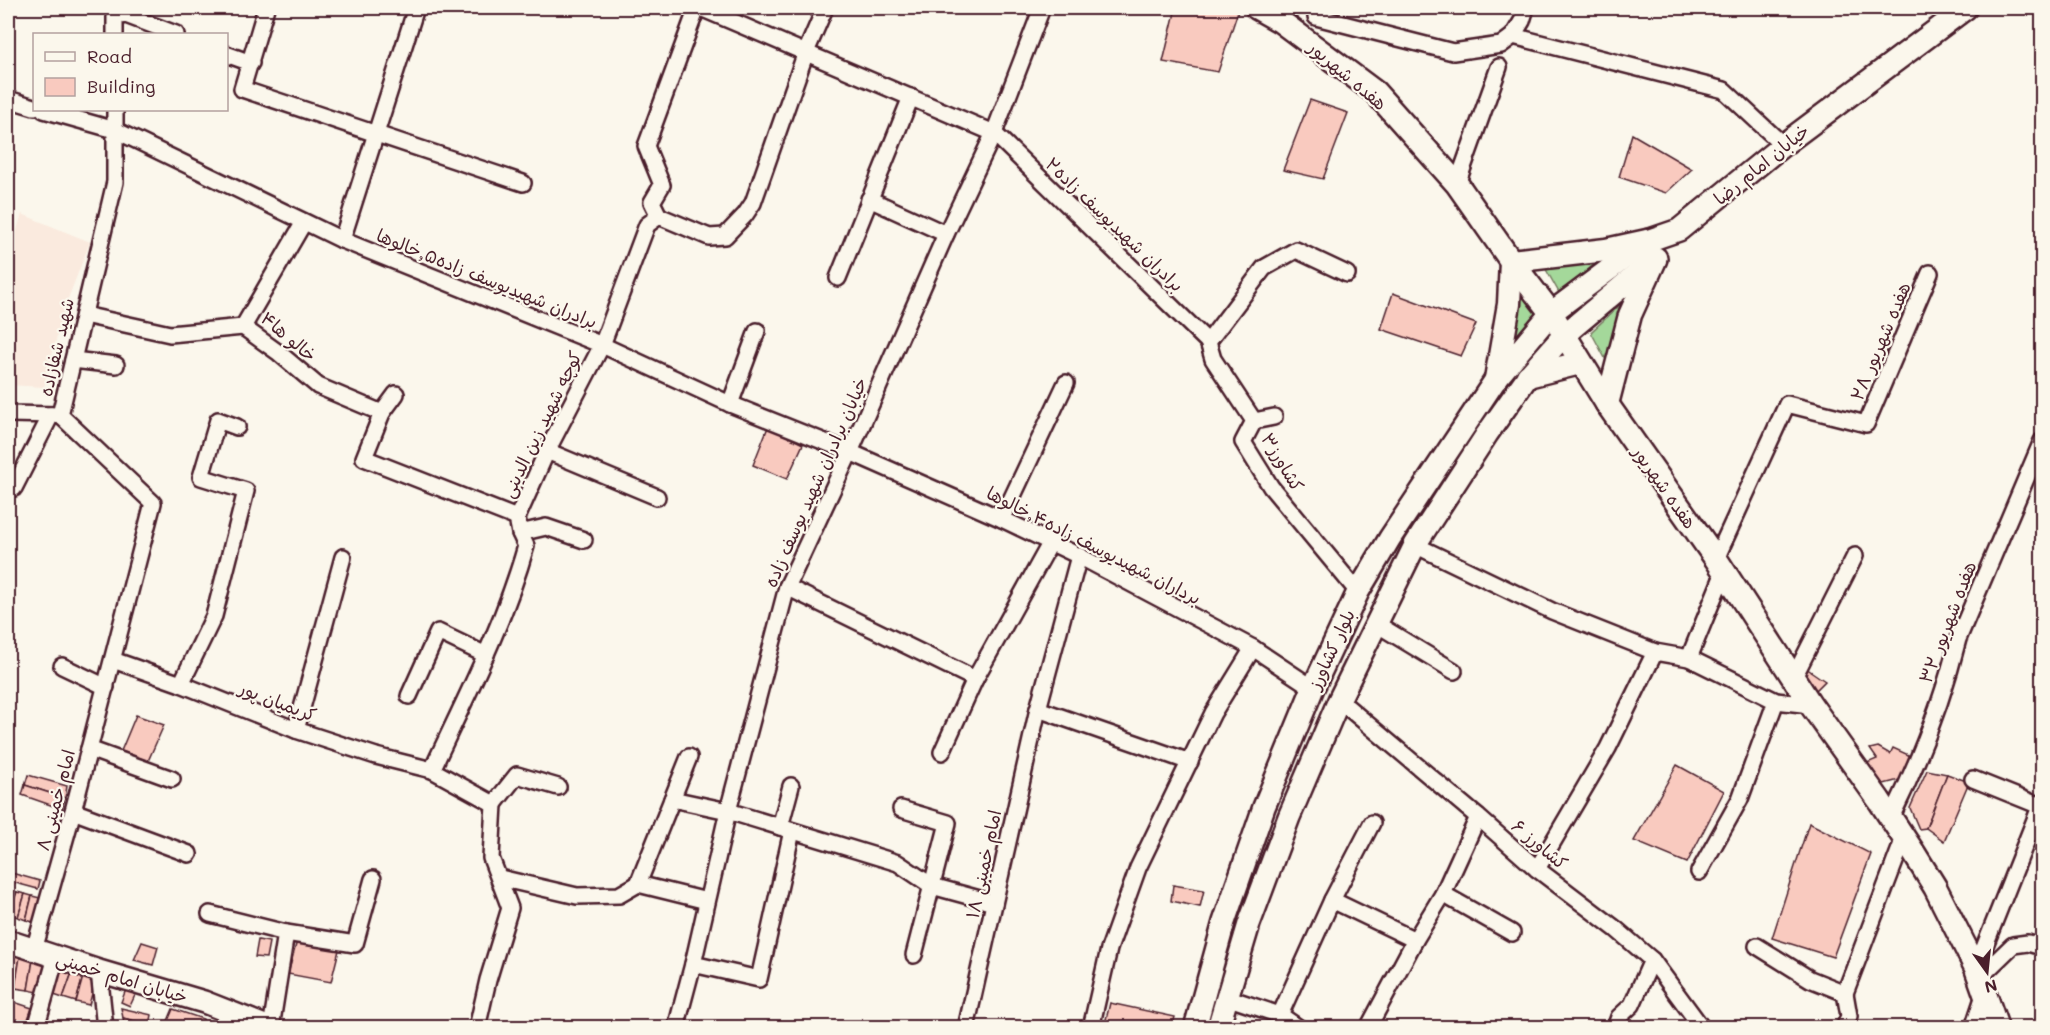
<svg xmlns="http://www.w3.org/2000/svg" width="2050" height="1035" font-family="Mali,'Playpen Sans Arabic',sans-serif">
  <style>
    .built { fill: #faeade }
    .green { fill: #a4d89a; stroke: #777c62; stroke-width: 1.5 }
    .building { fill: #f9cabf; stroke: #4a1f2b; stroke-width: 1.5 }
    .lines { fill: none; stroke-linecap: round; stroke-linejoin: round }
    .street-casing { stroke: #4a1f2b; stroke-width: 20 }
    .secondary-casing { stroke: #4a1f2b; stroke-width: 26 }
    .primary-casing { stroke: #4a1f2b; stroke-width: 27 }
    .street { stroke: #fbf7ec; stroke-width: 15 }
    .secondary { stroke: #fbf7ec; stroke-width: 21 }
    .primary { stroke: #fbf7ec; stroke-width: 22 }
    .labels { text-anchor: middle; dominant-baseline: central; stroke-width: 4.5; stroke-linejoin: round; paint-order: stroke }
    .street-label { font-size: 18px; fill: #4a1f2b; stroke: #fbf7ec }
  </style>
  <rect width="100%" height="100%" fill="#fbf7ec"/>
  <filter id="ink" filterUnits="userSpaceOnUse"><feTurbulence type="fractalNoise" baseFrequency=".0167" numOctaves="2"/><feDisplacementMap in="SourceGraphic" scale="12" xChannelSelector="R" yChannelSelector="G"/><feConvolveMatrix kernelMatrix="1 2 1 2 8 2 1 2 1" color-interpolation-filters="sRGB"/></filter>
  <g filter="url(#ink)">
    <!-- built -->
    <polygon class="built" points="22,214 90,242 64,309 44,387 8,385 8,258"/>
    <!-- green -->
    <g class="green">
      <polygon points="1596,262 1561,296 1544,266"/>
      <polygon points="1521,293 1536,313 1514,340"/>
      <polygon points="1628,298 1606,360 1591,332"/>
    </g>
    <!-- building -->
    <g class="building">
      <polygon points="1176,8 1239,8 1218,72 1163,62"/>
      <polygon points="1310,100 1348,113 1323,179 1283,170"/>
      <polygon points="1632,134 1692,169 1666,193 1619,177"/>
      <polygon points="1393,293 1476,324 1461,356 1381,329"/>
      <polygon points="768,427 803,444 787,479 753,465"/>
      <polygon points="1806,668 1825,681 1811,695 1799,678"/>
      <polygon points="136,715 164,725 148,761 121,751"/>
      <polygon points="1878,747 1890,754 1893,748 1913,757 1903,779 1880,785 1867,763 1877,759 1870,749"/>
      <polygon points="1677,765 1724,791 1687,863 1634,841"/>
      <polygon points="1927,770 1947,774 1926,828 1919,829 1910,808"/>
      <polygon points="1947,774 1969,782 1944,841 1926,828"/>
      <polygon points="28,775 67,786 65,798 25,785"/>
      <polygon points="25,785 65,798 62,809 22,795"/>
      <polygon points="1809,823 1871,854 1833,957 1772,938"/>
      <polygon points="8,872 40,881 38,889 8,881"/>
      <polygon points="1173,885 1204,890 1200,907 1171,901"/>
      <polygon points="10,890 17,892 9,914 8,898"/>
      <polygon points="17,892 25,894 18,917 9,914"/>
      <polygon points="25,894 32,896 26,920 18,917"/>
      <polygon points="32,896 40,898 33,922 26,920"/>
      <polygon points="298,937 340,946 331,982 288,974"/>
      <polygon points="258,940 269,942 266,958 255,957"/>
      <polygon points="142,942 158,947 153,965 134,960"/>
      <polygon points="10,952 20,957 15,988 8,986"/>
      <polygon points="20,957 33,960 28,990 15,988"/>
      <polygon points="33,960 50,966 43,993 28,990"/>
      <polygon points="62,967 73,970 63,998 54,995"/>
      <polygon points="73,970 84,973 76,1002 63,998"/>
      <polygon points="84,973 96,979 89,1005 76,1002"/>
      <polygon points="127,987 137,991 130,1006 121,1002"/>
      <polygon points="8,1000 32,1008 27,1022 8,1017"/>
      <polygon points="1110,1003 1175,1017 1172,1028 1104,1028"/>
      <polygon points="121,1008 152,1015 150,1025 123,1018"/>
      <polygon points="173,1009 203,1019 205,1028 165,1028"/>
      <polygon points="123,1018 150,1025 149,1028 125,1028"/>
    </g>
    <g class="lines">
      <!-- street casing -->
      <g class="street-casing">
        <g id="street">
          <polyline points="115,8 115,34"/>
          <polyline points="266,8 242,89 523,183"/>
          <polyline points="701,8 994,133 1208,342 1213,359 1254,421 1243,442 1271,487 1358,592"/>
          <polyline points="115,11 176,34"/>
          <polyline points="1316,17 1453,52 1501,45 1513,36 1522,21 1526,8"/>
          <polyline points="1513,36 1724,90 1783,145"/>
          <polyline points="226,54 251,63"/>
          <polyline points="8,99 34,107"/>
          <polyline points="44,110 115,130 342,240 602,345 730,404 850,452 1002,519 1079,556 1253,648 1313,688"/>
          <polyline points="1457,184 1499,67"/>
          <polyline points="869,199 946,234"/>
          <polyline points="659,216 652,202 662,185 646,146 697,8"/>
          <polyline points="304,222 243,327 279,353 318,386 382,413"/>
          <polyline points="342,240 416,8"/>
          <polyline points="838,278 911,97"/>
          <polyline points="84,315 170,334 243,327"/>
          <polyline points="1208,342 1264,268 1296,250 1347,274"/>
          <polyline points="73,360 116,365"/>
          <polyline points="396,394 382,413 364,458 517,518"/>
          <polyline points="730,404 757,331"/>
          <polyline points="8,414 58,415"/>
          <polyline points="1254,421 1274,417"/>
          <polyline points="547,451 657,497"/>
          <polyline points="14,488 51,415"/>
          <polyline points="1002,519 1066,383"/>
          <polyline points="520,533 546,527 584,540"/>
          <polyline points="1415,545 1552,611 1655,652 1689,658 1776,701 1811,705"/>
          <polyline points="1716,559 1787,404 1866,424 1930,273"/>
          <polyline points="787,587 975,679"/>
          <polyline points="1375,623 1454,671"/>
          <polyline points="1689,658 1724,572"/>
          <polyline points="113,660 181,684 296,730 376,756 432,770 494,804 491,858 510,908 488,980 477,1028"/>
          <polyline points="62,666 106,687"/>
          <polyline points="1793,679 1855,556"/>
          <polyline points="181,684 214,616 246,491 201,477 218,420 237,427"/>
          <polyline points="409,696 438,632 486,655"/>
          <polyline points="1339,700 1478,817 1537,869 1616,929 1652,960 1702,1028"/>
          <polyline points="1038,709 1190,762"/>
          <polyline points="296,730 343,557"/>
          <polyline points="89,749 172,779"/>
          <polyline points="942,752 975,679 1051,542"/>
          <path d="M432,770c34,-73 72,-146 94,-224l-6,-13 -3,-15 30,-67 55,-106 45,-120 12,-9 50,21 16,-1 20,-21 8,-12 53,-151 19,-44"/>
          <polyline points="1973,779 2040,806"/>
          <polyline points="672,799 728,811 898,863 932,886 994,903"/>
          <polyline points="494,804 517,775 558,787"/>
          <polyline points="901,809 948,823 914,955"/>
          <polyline points="73,811 189,854"/>
          <path d="M1891,818c28,-57 52,-118 67,-179l84,-198"/>
          <polyline points="780,827 791,786"/>
          <polyline points="1537,869 1608,748 1655,652"/>
          <polyline points="1699,872 1740,799 1776,701"/>
          <polyline points="500,878 577,896 619,895 638,884"/>
          <polyline points="638,884 689,757"/>
          <polyline points="638,884 707,901"/>
          <polyline points="1443,894 1512,933"/>
          <polyline points="1332,900 1415,940"/>
          <polyline points="210,914 286,933 355,944 373,879"/>
          <polyline points="1757,946 1810,979 1845,993"/>
          <polyline points="34,950 73,811 153,503 60,415 115,182 115,110"/>
          <polyline points="693,964 759,979 792,831"/>
          <polyline points="1976,968 2042,802"/>
          <polyline points="99,971 105,1028"/>
          <polyline points="1980,977 2013,945 2028,943 2042,947"/>
          <polyline points="1226,997 1280,1015 1299,1028"/>
          <polyline points="1280,1015 1332,900 1372,823"/>
          <polyline points="36,1028 56,957"/>
          <polyline points="271,1028 286,933"/>
          <polyline points="676,1028 693,964 728,811 787,587 850,452 946,234 994,133 1042,8"/>
          <polyline points="966,1028 1038,709 1079,556"/>
          <polyline points="1091,1028 1109,949 1138,868 1213,713 1253,648"/>
          <polyline points="1368,1028 1415,940 1443,894 1478,817"/>
          <polyline points="1615,1028 1619,1017 1632,1005 1652,960"/>
          <polyline points="1844,1028 1849,1016 1845,993 1904,838"/>
          <polyline points="1973,1028 1985,992"/>
        </g>
      </g>
      <!-- secondary casing -->
      <g class="secondary-casing">
        <g id="secondary">
          <polyline points="8,941 99,971 204,1002 270,1028"/>
          <polyline points="1195,1028 1224,922 1264,807 1313,688 1358,592 1390,538 1496,379 1551,313 1647,241 1679,230 1783,145 1966,8"/>
          <polyline points="1218,1028 1249,924 1289,817 1339,700 1415,545 1487,434 1528,376 1564,335 1656,258"/>
        </g>
      </g>
      <!-- primary casing -->
      <g class="primary-casing">
        <g id="primary">
          <polyline points="1257,8 1280,21 1375,92 1457,184 1511,261 1551,313 1607,404 1716,559 1811,705 1879,800 1912,850 1935,887 1976,968 1997,1028"/>
          <polyline points="1528,376 1580,363"/>
          <polyline points="1496,379 1509,304 1511,261 1606,250 1647,241"/>
          <polyline points="1607,404 1630,315 1655,260"/>
        </g>
      </g>
      <!-- street -->
      <use href="#street" class="street"/>
      <!-- secondary -->
      <use href="#secondary" class="secondary"/>
      <!-- primary -->
      <use href="#primary" class="primary"/>
    </g>
  </g>
  <g class="labels">
    <!-- street labels -->
    <g class="street-label">
      <text transform="translate(1348 75) rotate(40)">هفده شهریور</text>
      <text transform="translate(1761 164) rotate(-39)">خیابان امام رضا</text>
      <text transform="translate(1115 224) rotate(44)">برادران شهیدیوسف زاده۲</text>
      <text transform="translate(487 278) rotate(22)">برادران شهیدیوسف زاده۵,خالوها</text>
      <text transform="translate(289 336) rotate(40)">خالو ها۴</text>
      <text transform="translate(1880 341) rotate(-67)">هفده شهریور ۲۸</text>
      <text transform="translate(56 347) rotate(-77)">شهید شفازاده</text>
      <text transform="translate(541 424) rotate(-64)">کوچه شهید زین الدینی</text>
      <text transform="translate(1283 462) rotate(59)">کشاورز۳</text>
      <text transform="translate(815 482) rotate(-66)">خیابان برادران شهید یوسف زاده</text>
      <text transform="translate(1665 487) rotate(55)">هفده شهریور</text>
      <text transform="translate(1094 545) rotate(27)">برداران شهیدیوسف زاده۴,خالوها</text>
      <text transform="translate(1947 622) rotate(-69)">هفده شهریور ۳۲</text>
      <text transform="translate(1331 649) rotate(-65)">بلوار کشاورز</text>
      <text transform="translate(278 701) rotate(21)">کریمیان پور</text>
      <text transform="translate(55 800) rotate(-75)">امام خمینی ۸</text>
      <text transform="translate(1540 844) rotate(40)">کشاورز ۶</text>
      <text transform="translate(983 864) rotate(-78)">امام خمینی ۱۸</text>
      <text transform="translate(122 977) rotate(17)">خیابان امام خمینی</text>
    </g>
  </g>
  <!-- margin -->
  <rect width="2050" height="1035" fill="none" stroke="#fbf7ec" stroke-width="30"/>
  <rect x="15" y="15" width="2020" height="1005" fill="none" stroke="#4a1f2b" stroke-width="2" filter="url(#ink)"/>
  <!-- legend -->
  <rect x="33" y="33" width="195" height="78" fill="#fbf7ec" stroke="#b4a19f" stroke-width="1.5"/>
  <rect x="45" y="52" width="30" height="9" fill="#fbf7ec" stroke="#b4a19f" stroke-width="1.5"/>
  <text x="87" y="63" font-size="18" fill="#4a1f2b">Road</text>
  <rect x="45" y="78" width="30" height="18" fill="#f9cabf" stroke="#b4a19f" stroke-width="1.5"/>
  <text x="87" y="93" font-size="18" fill="#4a1f2b">Building</text>
  <!-- north arrow -->
  <g transform="translate(1987 972) rotate(165)" stroke="#fbf7ec" stroke-width="4.5" paint-order="stroke">
  <path d="M0-4.5L10 22L0 15L-10 22Z" fill="#4a1f2b"/>
  <text y="-9" font-size="16" font-weight="bold" text-anchor="middle" fill="#4a1f2b">N</text>
  </g>
</svg>
